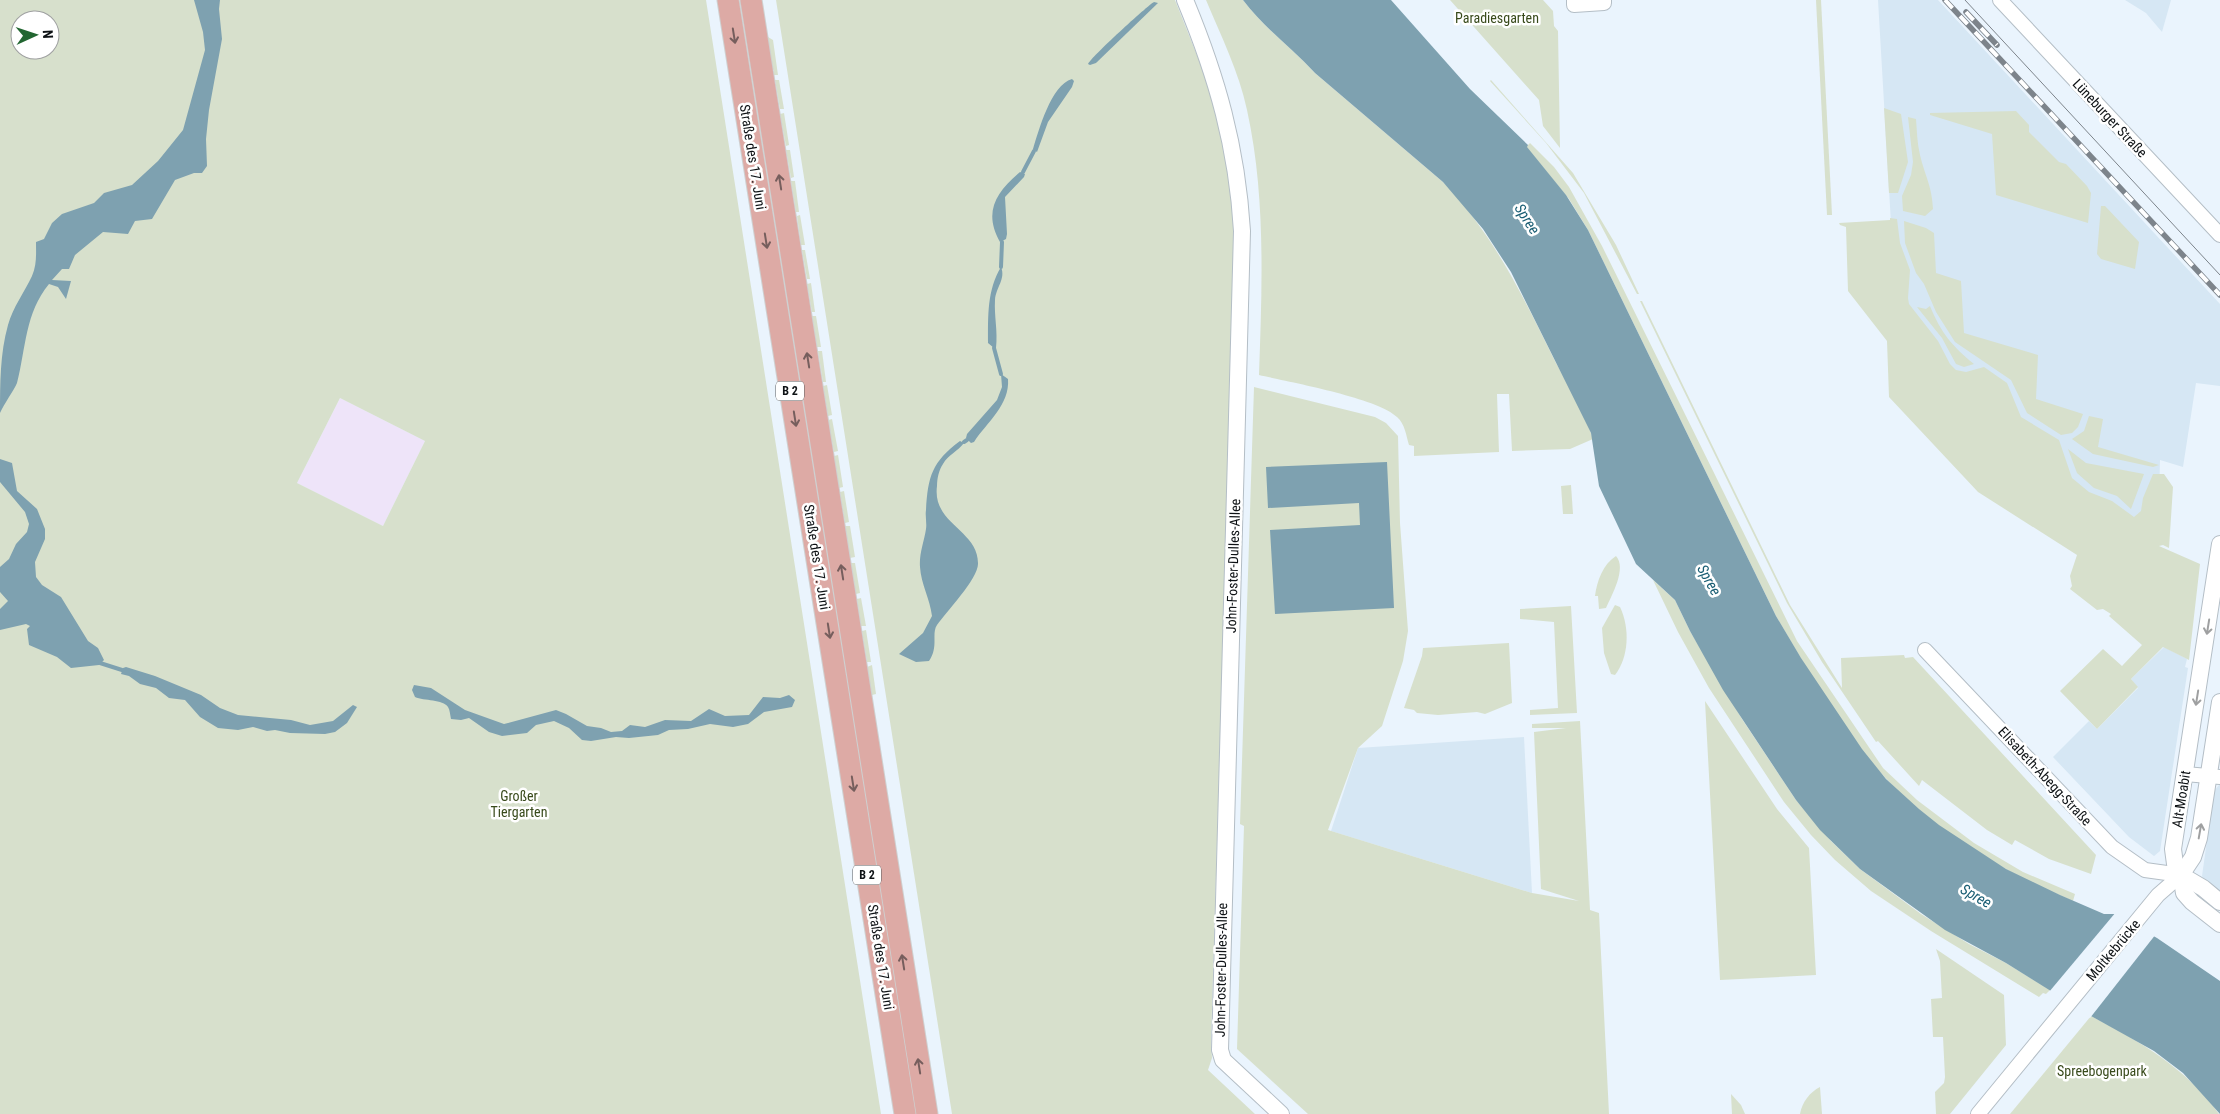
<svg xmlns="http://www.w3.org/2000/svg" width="2220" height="1114" font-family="'Roboto Condensed',sans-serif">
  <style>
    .built { fill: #d6e7f4 }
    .industrial { fill: #eee4f9 }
    .green { fill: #d7e0cc; fill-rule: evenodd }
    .water { fill: #7ea1b0 }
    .pier { fill: #eaf4fd }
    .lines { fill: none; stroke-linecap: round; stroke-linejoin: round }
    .stream { stroke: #7ea1b0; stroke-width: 4 }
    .minor-casing { stroke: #b4bec6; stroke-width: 16 }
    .tertiary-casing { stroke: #b4bec6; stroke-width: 18 }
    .primary-casing { stroke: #cfd0d0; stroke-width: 23 }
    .minor { stroke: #fff; stroke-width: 14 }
    .tertiary { stroke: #fff; stroke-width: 16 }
    .primary { stroke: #ddaaa5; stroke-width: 21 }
    .tram { stroke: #7d848b; stroke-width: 1 }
    .rail-casing { stroke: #7d848b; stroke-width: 5.5 }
    .rail { stroke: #fff; stroke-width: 4; stroke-dasharray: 11; stroke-linecap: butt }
    .oneway { stroke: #765e5d }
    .oneway2 { stroke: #9fa0a1 }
    .labels { text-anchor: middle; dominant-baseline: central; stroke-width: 5; stroke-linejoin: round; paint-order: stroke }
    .shield { fill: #fff; stroke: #56595b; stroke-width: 1 }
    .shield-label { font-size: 12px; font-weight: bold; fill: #0e1215 }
    .park-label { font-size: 14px; fill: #384a1b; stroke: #fff }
    .street-label { font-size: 14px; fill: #0e1215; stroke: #fff }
    .water-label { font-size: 15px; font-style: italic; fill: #1a5e74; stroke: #fff }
  </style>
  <rect width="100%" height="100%" fill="#eaf4fd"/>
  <!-- built -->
  <g class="built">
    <polygon points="1878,0 1938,0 2220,304 2220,386 2196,383 2183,467 2160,460 2158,546 2116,520 1968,395 1895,292"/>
    <polygon points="2125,0 2171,0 2162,32 2146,13"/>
    <polygon points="2164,647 2187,659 2185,667 2188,668 2160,851 2154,856 2129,837 2053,757 2089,721 2097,729 2138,688 2131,679"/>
    <polygon points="1524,737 1532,893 1331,831 1358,748"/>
    <polygon points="2220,784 2220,890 2217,890 2204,880 2202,876 2214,791"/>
  </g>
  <!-- industrial -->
  <polygon class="industrial" points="340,398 425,441 383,526 297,483"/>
  <!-- green -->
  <g class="green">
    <path d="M0,0h706l175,1114h-881zM20,20h30v30h-30zM340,398l85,43 -42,85 -86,-43z"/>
    <polygon points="776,0 1175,0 1214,98 1227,159 1235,232 1211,1043 1212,1058 1208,1070 1255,1114 952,1114"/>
    <path d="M1206,0h37c21,28 48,47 72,73l128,109c52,54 80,115 113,181 13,24 29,50 37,76l-23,10 -58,2 -3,-57h-12l2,58 -85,4v-10l-5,-1c-3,-10 -4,-21 -12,-28 -19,-19 -108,-35 -138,-42 3,-87 7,-179 -12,-265 -8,-38 -26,-74 -41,-110z"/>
    <polygon points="1450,0 1543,0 1553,11 1554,26 1558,31 1560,148 1543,126 1539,100"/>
    <polygon points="1816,0 1821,0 1832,215 1827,215"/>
    <polygon points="763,34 773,40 778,75 774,75 774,70 768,68"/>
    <polygon points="775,80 779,80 784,109 780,109"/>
    <polygon points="1491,80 1573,173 1616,245 1639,294 1637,294 1584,193 1546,143 1490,81"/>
    <polygon points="1884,108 1901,114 1908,162 1898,193 1889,193"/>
    <polygon points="2016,111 2029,125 2029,132 2059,162 2066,164 2087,186 2091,193 2088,223 1996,195 1992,134 1930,115 1930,113"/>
    <polygon points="784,113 789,145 786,146 780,114"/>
    <path d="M1908,117l8,2c1,12 1,24 4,36 5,21 12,31 13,54l-8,7 -22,-5 -1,-15 9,-21 2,-13z"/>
    <path d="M1530,143l24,24 15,20 33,59 195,395 86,127 34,32 57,43 49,29 52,22 -2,7c-73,-30 -148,-75 -199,-136 -38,-45 -68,-98 -98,-149l-188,-386 -19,-31 -43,-52z"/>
    <polygon points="786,150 790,150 794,177 791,178"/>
    <polygon points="791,181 795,181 799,212 796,212"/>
    <polygon points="2101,206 2105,206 2139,242 2135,269 2101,259 2097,254"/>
    <polygon points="800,215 805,245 801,245 797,216"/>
    <polygon points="1890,218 1897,219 1900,243 1910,270 1908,298 1909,304 1938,341 1950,364 1956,370 1966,372 1984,367 2007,383 2021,417 2059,440 2072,478 2089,492 2112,501 2134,517 2141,511 2143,498 2153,474 2164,474 2173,487 2169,548 2163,545 2159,546 2200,564 2189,660 2163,647 2131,679 2138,687 2097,729 2060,691 2103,649 2122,666 2142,645 2109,616 2111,614 2103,609 2097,610 2070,589 2072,586 2070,576 2077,555 1978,492 1889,397 1887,341 1848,291 1846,227 1840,225 1839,223 1890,220"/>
    <polygon points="1904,221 1926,228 1934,233 1936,273 1961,281 1964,333 2038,355 2036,399 2083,414 2078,427 2072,433 2061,435 2027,413 2011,380 1955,342 1936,312 1924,284 1916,273 1905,243"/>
    <polygon points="802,250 805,250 810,279 807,279"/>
    <polygon points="811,283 815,312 812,312 807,284"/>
    <polygon points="1640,301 1642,301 1790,605 1842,688 1841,658 1904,655 1905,658 1913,657 2096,855 2091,874 2049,859 2015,840 2012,845 1987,830 1922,780 1919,786 1878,741 1876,742 1822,662 1787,603"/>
    <path d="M1930,306c11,27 22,40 44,58l-10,3 -8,-3 -14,-26 -25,-31 9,2z"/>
    <polygon points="812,316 816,316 821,347 817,347"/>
    <polygon points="818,351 822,351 826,382 823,382"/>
    <polygon points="827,385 832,415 828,416 823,386"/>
    <polygon points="1254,387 1375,417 1386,423 1398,436 1400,523 1408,631 1403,661 1382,726 1358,748 1328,830 1532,893 1579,901 1541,889 1534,732 1566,728 1532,728 1532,724 1580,721 1590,910 1599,913 1609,1114 1308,1114 1237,1049 1244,826 1240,824"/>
    <polygon points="2089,416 2103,419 2098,447 2159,465 2153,467 2093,454 2072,439 2084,431"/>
    <polygon points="832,419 838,451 834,452 828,420"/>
    <polygon points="2068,449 2086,463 2144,474 2131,509 2117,496 2094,488 2077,473"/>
    <polygon points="838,455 843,487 839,488 834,456"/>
    <polygon points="1571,485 1573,514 1563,514 1561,486"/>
    <polygon points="844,491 849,522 845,523 840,492"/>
    <polygon points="845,526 850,526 855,557 850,558"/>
    <path d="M1616,556c11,12 -4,39 -10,52l-7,1 -1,-13h-3c2,-15 8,-32 21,-40z"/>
    <polygon points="851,563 855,563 860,593 856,594"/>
    <polygon points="1653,580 1675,600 1690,631 1742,719 1796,800 1831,841 1860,869 1921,914 1969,944 2006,963 2050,990 2046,994 2043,993 2039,997 1931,931 1871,891 1835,860 1811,835 1784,802 1709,688 1678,632"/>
    <polygon points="861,598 866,626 861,626 857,599"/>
    <path d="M1615,605l5,2c10,21 9,50 -5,68l-4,-1 -7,-21 -2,-25z"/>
    <polygon points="1571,606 1577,713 1530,715 1530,710 1558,708 1554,622 1520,619 1520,609"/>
    <polygon points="866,630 871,662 867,662 862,631"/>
    <polygon points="1509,643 1512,703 1485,714 1477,712 1438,715 1417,713 1414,710 1404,708 1422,656 1423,648"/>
    <polygon points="872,665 876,694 872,695 867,667"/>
    <polygon points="1705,701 1777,809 1809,848 1816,975 1720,980"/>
    <polygon points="1936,949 2004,995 2006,1045 1950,1114 1936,1114 1935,1092 1944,1083 1945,1077 1943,1037 1933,1037 1931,999 1942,998 1940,961"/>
    <path d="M2091,1016c50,26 95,52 128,98h-209z"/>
    <path d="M1820,1087l2,27h-22c2,-12 10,-22 20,-27z"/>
    <polygon points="1731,1094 1741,1105 1745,1114 1732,1114"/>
  </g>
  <!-- water -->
  <g class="water">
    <path d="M194,0h26l-1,9 3,30 -13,71 -3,29 1,27 -5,7h-8l-19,7 -23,39 -17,2 -7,13 -25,-2 -28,23 -6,14h-7l-10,11 19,1 -5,18 -8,-12 -9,-3c-24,29 -23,64 -32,99 -3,7 -13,21 -17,30 0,-29 0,-60 8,-88 5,-18 16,-32 24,-49 5,-11 4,-23 4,-34l8,-3 8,-16 10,-9 32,-11 10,-10 28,-8 26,-24 25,-31 22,-80 -2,-18z"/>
    <path d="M1243,0h148l79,89 58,56 -1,2 39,48 22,35 188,386 25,42 61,91 24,30 33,30 20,16 67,44 54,26 44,19h10l43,24 63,43v133l-37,-41 -29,-22 -63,-35 -85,-53 -61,-33 -85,-61 -40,-39 -24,-30 -73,-110 -33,-59 -15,-31 -39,-36 -37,-78 -8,-53 -80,-161 -28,-43 -40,-47 -128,-109c-24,-26 -51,-45 -72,-73z"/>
    <path d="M1154,2l4,1 -62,60 -6,2 -2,-1c2,-6 60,-59 66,-62z"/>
    <path d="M1072,79l2,2 -2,6 -24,35 -11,30 -4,-3c6,-19 18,-64 39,-70z"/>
    <path d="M1020,172l5,2 -1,3 -19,20 2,37 -1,5 -6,3c-17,-30 -4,-50 20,-70z"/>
    <path d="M1001,267c5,12 -5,20 -6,33 -1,16 3,31 1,48h-2l-6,-5c0,-27 -1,-53 13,-76z"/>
    <path d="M1001,374l7,5c2,26 -21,43 -34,63l-3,1 -5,-5 1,-4 30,-34 5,-13z"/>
    <path d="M960,441l4,2c-6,8 -16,12 -21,21 -4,6 -6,14 -6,22 -5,38 41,44 41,77 1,15 -32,49 -41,62 -6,9 2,21 -8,36l-13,1 -17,-8 24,-21 9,-17c-2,-17 -11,-32 -12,-49 -1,-13 4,-25 6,-38 1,-6 -1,-13 0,-19 2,-34 6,-48 34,-69z"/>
    <polygon points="0,459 12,463 17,491 37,509 45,529 45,539 35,562 36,577 42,585 61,597 88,641 98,648 104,660 99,665 71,668 57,657 29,645 27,629 30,626 26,624 0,630 0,609 8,601 0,592 0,567 9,559 16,544 27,532 29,524 25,512 0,482"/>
    <polygon points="1387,462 1394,608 1275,614 1270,530 1360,525 1359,503 1268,508 1266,467"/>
    <polygon points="126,667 155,676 201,695 220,708 238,715 291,720 310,725 333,721 353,705 357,707 347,723 335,732 325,734 290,733 275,730 267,731 253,727 238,730 218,728 200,717 185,700 169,698 156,688 140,684 129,676 121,674 123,668"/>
    <path d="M414,685l17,3 34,22 39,14 52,-14 10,4 21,12 14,2 10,4 11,-1 8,-6 15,2 20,-7 26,1 18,-12 16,7 24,-1 14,-18 17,1 9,-3 6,5 -3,7 -28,5 -16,12 -15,3 -23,-3 -22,5 -19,1 -11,5 -29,3 -13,-1 -25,4 -9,-1 -13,-12 -15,-7 -18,4 -9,8 -25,3 -13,-4 -20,-14 -8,2 -10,-1c-1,-4 -1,-9 -3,-12 -5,-8 -24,-6 -33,-10l-3,-7z"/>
  </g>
  <!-- pier -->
  <polygon class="pier" points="2116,912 2156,934 2090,1018 2049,992"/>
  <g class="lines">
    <!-- stream -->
    <g class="stream">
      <polyline points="1023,172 1034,151"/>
      <polyline points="1001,267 1002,242"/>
      <polyline points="994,348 1001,374"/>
      <polyline points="964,442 967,440"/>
      <polyline points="100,663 122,670"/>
    </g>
    <!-- minor casing -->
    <g class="minor-casing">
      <g id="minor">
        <polyline points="1574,0 1574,5 1604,3 1604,0"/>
        <polyline points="2000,0 2220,235"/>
        <polyline points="1925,650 2112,847 2145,870 2181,875"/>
        <polyline points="2185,774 2220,777"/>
        <polyline points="1978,1114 2158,895 2181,875"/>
      </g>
    </g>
    <!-- tertiary casing -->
    <g class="tertiary-casing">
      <g id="tertiary">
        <path d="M1185,0c32,77 52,147 57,231l-22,819 3,10 58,54"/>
        <polyline points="2220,544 2173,849 2175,864 2181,875 2184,893 2192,902 2220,924"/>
        <polyline points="2181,875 2193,857 2199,838 2220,702"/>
        <polyline points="2181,875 2203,888 2220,902"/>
      </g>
    </g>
    <!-- primary casing -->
    <g class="primary-casing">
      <g id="primary">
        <polyline points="728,0 905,1114"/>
        <polyline points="751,0 927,1114"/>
      </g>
    </g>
    <!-- minor -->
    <use href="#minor" class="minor"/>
    <!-- tertiary -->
    <use href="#tertiary" class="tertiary"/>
    <!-- primary -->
    <use href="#primary" class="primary"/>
    <!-- tram -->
    <polyline class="tram" points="1965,0 2220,275"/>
    <!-- rail casing -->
    <g class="rail-casing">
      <g id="rail">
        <polyline points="1945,0 2220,295"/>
        <polyline points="1966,12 1997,45"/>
      </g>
    </g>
    <!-- rail -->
    <use href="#rail" class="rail"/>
  </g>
  <!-- one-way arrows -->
  <defs><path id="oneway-shaft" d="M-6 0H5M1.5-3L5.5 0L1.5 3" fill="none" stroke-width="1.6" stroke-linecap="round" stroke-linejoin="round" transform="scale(1.25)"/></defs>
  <g class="oneway">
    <use href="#oneway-shaft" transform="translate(734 36) rotate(81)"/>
    <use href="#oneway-shaft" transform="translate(780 182) rotate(-99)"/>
    <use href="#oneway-shaft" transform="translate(766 241) rotate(81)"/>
    <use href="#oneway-shaft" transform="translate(808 360) rotate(-99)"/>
    <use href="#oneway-shaft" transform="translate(795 419) rotate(81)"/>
    <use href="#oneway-shaft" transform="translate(842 572) rotate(-99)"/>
    <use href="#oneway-shaft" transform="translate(829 631) rotate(81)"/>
    <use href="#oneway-shaft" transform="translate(853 784) rotate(81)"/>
    <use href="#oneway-shaft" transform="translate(903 962) rotate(-99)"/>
    <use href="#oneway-shaft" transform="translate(919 1066) rotate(-99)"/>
  </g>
  <g class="oneway2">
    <use href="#oneway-shaft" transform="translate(2208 627) rotate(99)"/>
    <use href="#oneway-shaft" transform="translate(2197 698) rotate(99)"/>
    <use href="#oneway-shaft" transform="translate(2200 831) rotate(-80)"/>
  </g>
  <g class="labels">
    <!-- shield labels -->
    <g class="shield">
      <rect x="776" y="381.5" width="28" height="19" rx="4"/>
      <rect x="853" y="865.5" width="28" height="19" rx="4"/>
    </g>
    <g class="shield-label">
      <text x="790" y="391">B 2</text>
      <text x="867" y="875">B 2</text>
    </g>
    <!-- park labels -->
    <g class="park-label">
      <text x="1497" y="18">Paradiesgarten</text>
      <text x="519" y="796">Großer<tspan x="519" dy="16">Tiergarten</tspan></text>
      <text x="2102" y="1071">Spreebogenpark</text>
    </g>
    <!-- street labels -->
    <g class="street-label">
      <text transform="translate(2110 118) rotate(47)">Lüneburger Straße</text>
      <text transform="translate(753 157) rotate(81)">Straße des 17. Juni</text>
      <text transform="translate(817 557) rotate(81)">Straße des 17. Juni</text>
      <text transform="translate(1233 566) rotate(-88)">John-Foster-Dulles-Allee</text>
      <text transform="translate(2045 776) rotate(47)">Elisabeth-Abegg-Straße</text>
      <text transform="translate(2181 799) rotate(-81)">Alt-Moabit</text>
      <text transform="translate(2113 950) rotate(-50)">Moltkebrücke</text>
      <text transform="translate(881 957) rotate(81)">Straße des 17. Juni</text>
      <text transform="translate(1221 970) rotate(-89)">John-Foster-Dulles-Allee</text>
    </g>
    <!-- water labels -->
    <g class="water-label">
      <text transform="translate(1527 219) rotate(57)">Spree</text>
      <text transform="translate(1709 580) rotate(61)">Spree</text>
      <text transform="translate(1976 896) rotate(30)">Spree</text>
    </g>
  </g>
  <!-- north arrow -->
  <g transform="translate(35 35) rotate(87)"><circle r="24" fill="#ffffff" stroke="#9fa0a1"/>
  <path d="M0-4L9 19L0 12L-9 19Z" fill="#226631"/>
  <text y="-8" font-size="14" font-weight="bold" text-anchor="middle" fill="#0e1215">N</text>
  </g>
</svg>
